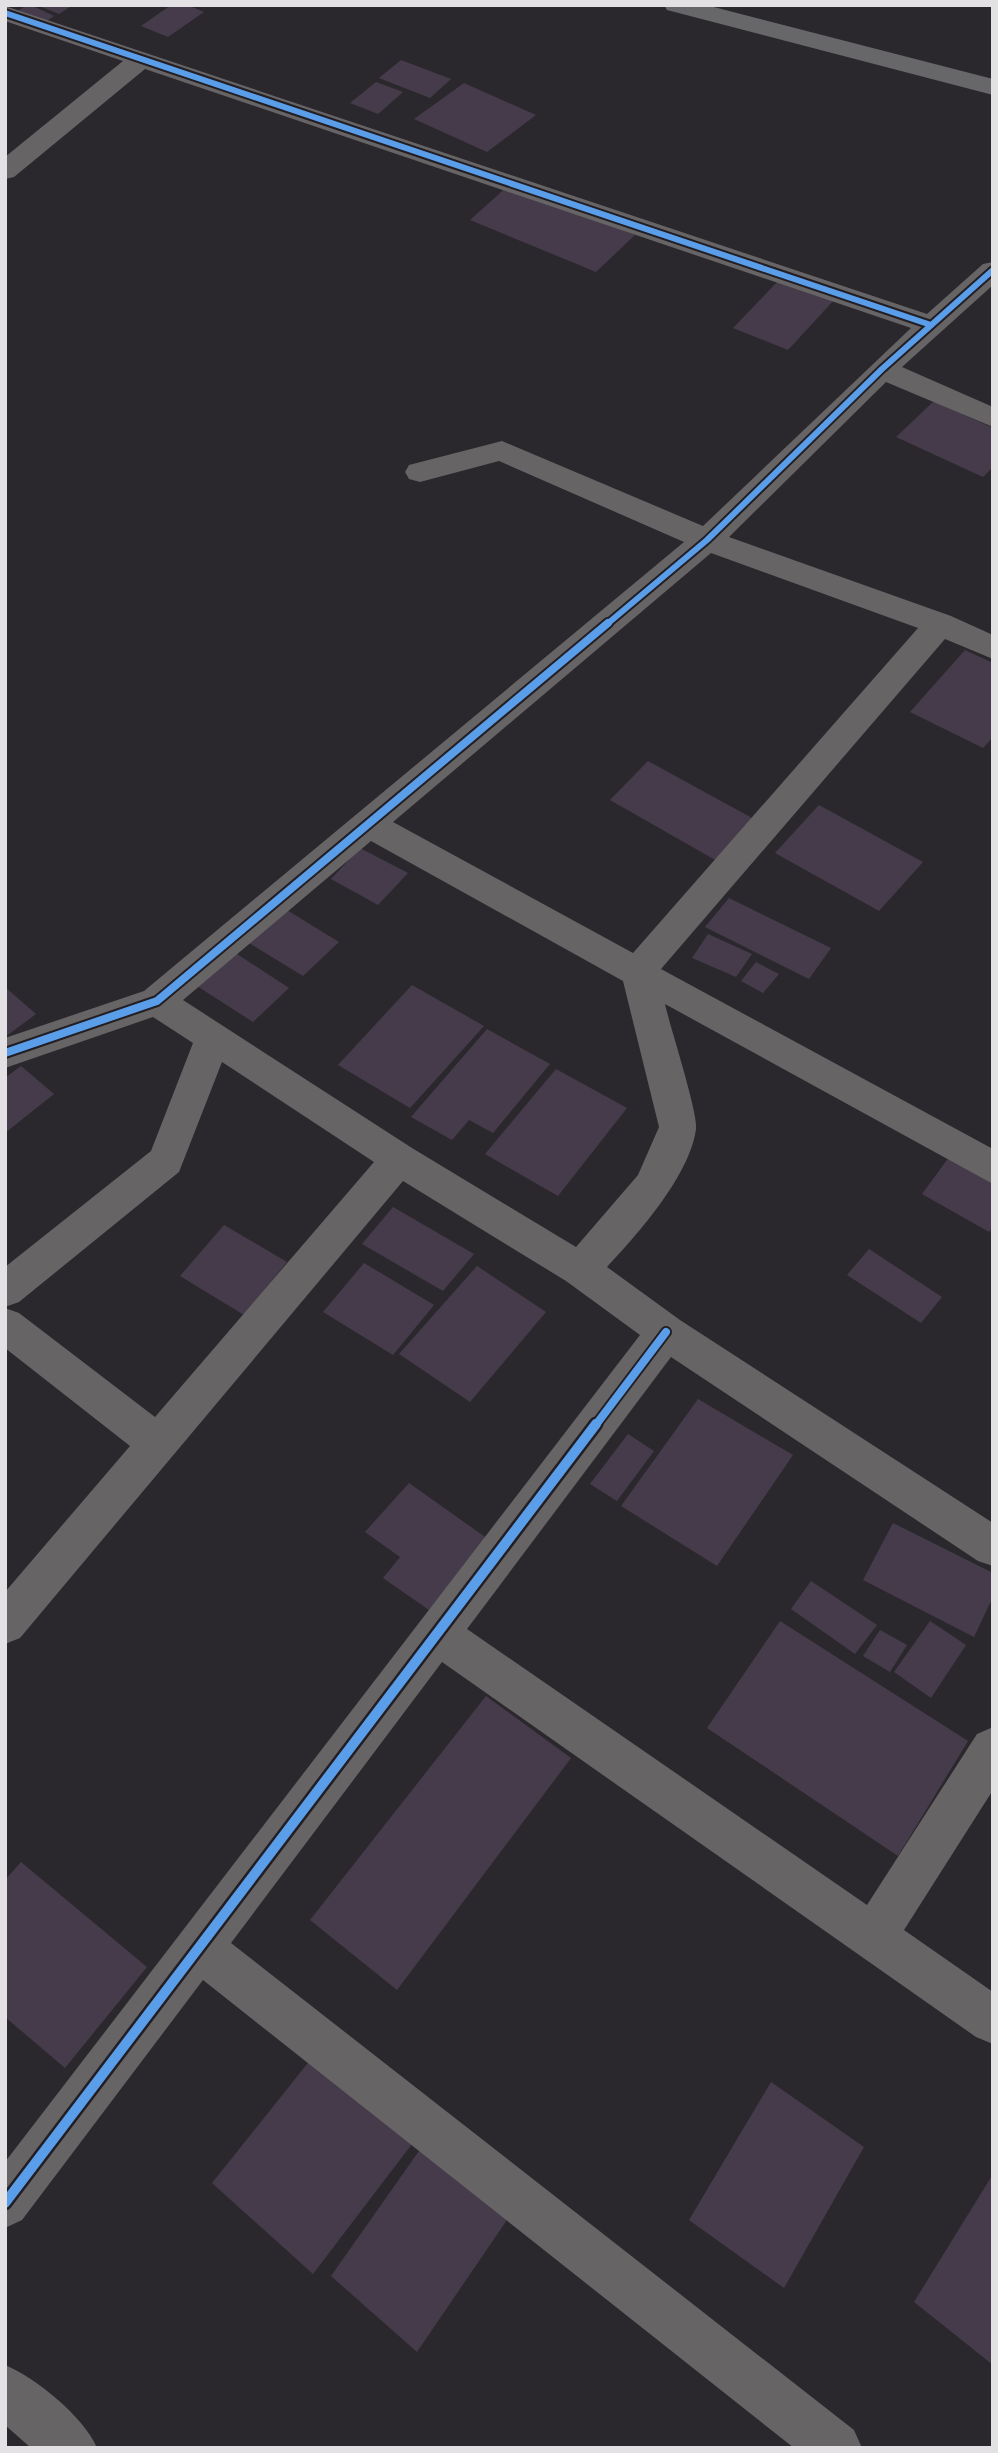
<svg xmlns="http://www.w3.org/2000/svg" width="998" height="2453" font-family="'Archivo Narrow',sans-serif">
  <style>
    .building { fill: #463b4b }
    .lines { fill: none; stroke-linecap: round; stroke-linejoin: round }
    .street { fill: #666464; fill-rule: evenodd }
    .secondary { fill: #676668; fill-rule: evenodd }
    .cycleway-far2-casing { stroke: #221e24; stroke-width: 10 }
    .cycleway-far1-casing { stroke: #221e24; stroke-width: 12 }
    .cycleway-casing { stroke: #221e24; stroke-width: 15 }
    .cycleway-far2 { stroke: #5a9eea; stroke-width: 6 }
    .cycleway-far1 { stroke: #5a9eea; stroke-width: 8 }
    .cycleway { stroke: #5a9eea; stroke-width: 10 }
  </style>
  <rect width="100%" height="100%" fill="#2b282d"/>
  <!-- building -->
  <g class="building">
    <polygon points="27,5 31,5 54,16 42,24 16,12"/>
    <polygon points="37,5 73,5 59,14"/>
    <polygon points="171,5 187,5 204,12 168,37 141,26"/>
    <polygon points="401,60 451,79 430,98 379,78"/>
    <polygon points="376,82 403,92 378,114 350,103"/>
    <polygon points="464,83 536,115 487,152 414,119"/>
    <polygon points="509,185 635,235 596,272 470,220"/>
    <polygon points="781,278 835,299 788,350 733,328"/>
    <polygon points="934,401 993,428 993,467 983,477 896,437"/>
    <polygon points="965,650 993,663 993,737 983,748 910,712"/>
    <polygon points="648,761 763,824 724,865 610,800"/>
    <polygon points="819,805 923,862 879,911 775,853"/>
    <polygon points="360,848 408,873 378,905 331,879"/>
    <polygon points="729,898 831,948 809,979 705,927"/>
    <polygon points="282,907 339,942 303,976 246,941"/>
    <polygon points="708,934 752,954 736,977 692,958"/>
    <polygon points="234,952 289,988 253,1022 197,986"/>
    <polygon points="756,962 779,974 763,993 741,981"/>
    <polygon points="412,985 484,1026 410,1108 338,1065"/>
    <polygon points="5,987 36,1014 5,1037"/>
    <polygon points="487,1029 550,1064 493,1133 469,1120 452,1140 411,1117"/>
    <polygon points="21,1066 54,1094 5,1133 5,1078"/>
    <polygon points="556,1069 627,1108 558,1196 485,1154"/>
    <polygon points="955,1149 993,1171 993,1227 989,1232 922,1194"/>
    <polygon points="393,1207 474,1254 443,1291 362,1244"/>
    <polygon points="224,1225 287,1262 244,1315 180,1276"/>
    <polygon points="869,1249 942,1297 921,1323 847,1275"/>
    <polygon points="364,1263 434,1305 393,1355 323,1312"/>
    <polygon points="477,1266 546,1312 470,1402 399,1354"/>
    <polygon points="698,1399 793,1455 717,1566 621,1506"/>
    <polygon points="628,1434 654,1451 617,1501 590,1484"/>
    <polygon points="409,1483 488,1539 429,1610 383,1578 400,1557 365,1532"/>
    <polygon points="893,1523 993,1573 993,1597 974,1637 863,1580"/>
    <polygon points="811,1581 877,1625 855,1654 791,1609"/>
    <polygon points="780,1621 968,1741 898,1856 707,1728"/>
    <polygon points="930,1621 966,1645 931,1698 894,1672"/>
    <polygon points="880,1630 907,1645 890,1672 863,1656"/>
    <polygon points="486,1696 571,1758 397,1990 310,1920"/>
    <polygon points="21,1862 147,1967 65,2068 5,2017 5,1880"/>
    <polygon points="315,2054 415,2140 313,2274 212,2183"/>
    <polygon points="771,2082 864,2147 784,2288 689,2220"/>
    <polygon points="426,2141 513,2211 417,2352 331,2276"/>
    <polygon points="993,2174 993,2365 914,2302"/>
  </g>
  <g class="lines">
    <!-- street -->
    <g class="street">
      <path d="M5,6l922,308 56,-50 10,-2v23l-91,82 91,40v20l-107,-45 -157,155 222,79 42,19v24l-48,-20 -284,330 332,180v35l-328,-180c5,23 33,108 31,125 -6,46 -58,105 -89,138l73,53 313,203v43l-15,-5 -307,-204 -204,272 400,276 110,-171 16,-7v63l-89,140 89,62v52l-17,-7 -534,-375 -211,281 623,487 8,18h-68l-591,-468 -181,240 -17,8v-66l635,-827 -74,-54 -163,-100 -383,457 -15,6v-52l125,-146 -125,-98v-40l14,5 136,104 219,-255 -152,-100 -43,110 -160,130 -14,5v-40l146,-116 42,-108 -40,-26 -148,51v-30l139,-47 540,-449 -185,-81 -79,21 -11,-3 -4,-7 4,-7 93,-24 201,85 208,-198 -766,-259 -131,108 -9,2v-22l118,-96 -118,-40zM711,553l207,75 -285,325 -240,-131zM371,841l252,140 36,146 -21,48 -62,72 -164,-99 -229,-148z"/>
      <path d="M5,2365c31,13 79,52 92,83h-66l-26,-23z"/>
    </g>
    <!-- secondary -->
    <polygon class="secondary" points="664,5 706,5 993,79 993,95 667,10"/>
    <!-- cycleway-far2 casing -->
    <g class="cycleway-far2-casing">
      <g id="cycleway-far2">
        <polyline points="5,13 931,325"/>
        <polyline points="606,625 707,540 882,369 993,270"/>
      </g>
    </g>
    <!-- cycleway-far1 casing -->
    <g class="cycleway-far1-casing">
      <g id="cycleway-far1">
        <polyline points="5,1053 157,1001 608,623"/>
        <polyline points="595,1426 666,1332"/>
      </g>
    </g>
    <!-- cycleway casing -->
    <g class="cycleway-casing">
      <polyline id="cycleway" points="5,2203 596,1424"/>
    </g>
    <!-- cycleway-far2 -->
    <use href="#cycleway-far2" class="cycleway-far2"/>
    <!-- cycleway-far1 -->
    <use href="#cycleway-far1" class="cycleway-far1"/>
    <!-- cycleway -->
    <use href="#cycleway" class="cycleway"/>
  </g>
  <!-- border -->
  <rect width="998" height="2453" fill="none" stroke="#e4e1e5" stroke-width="14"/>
</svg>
